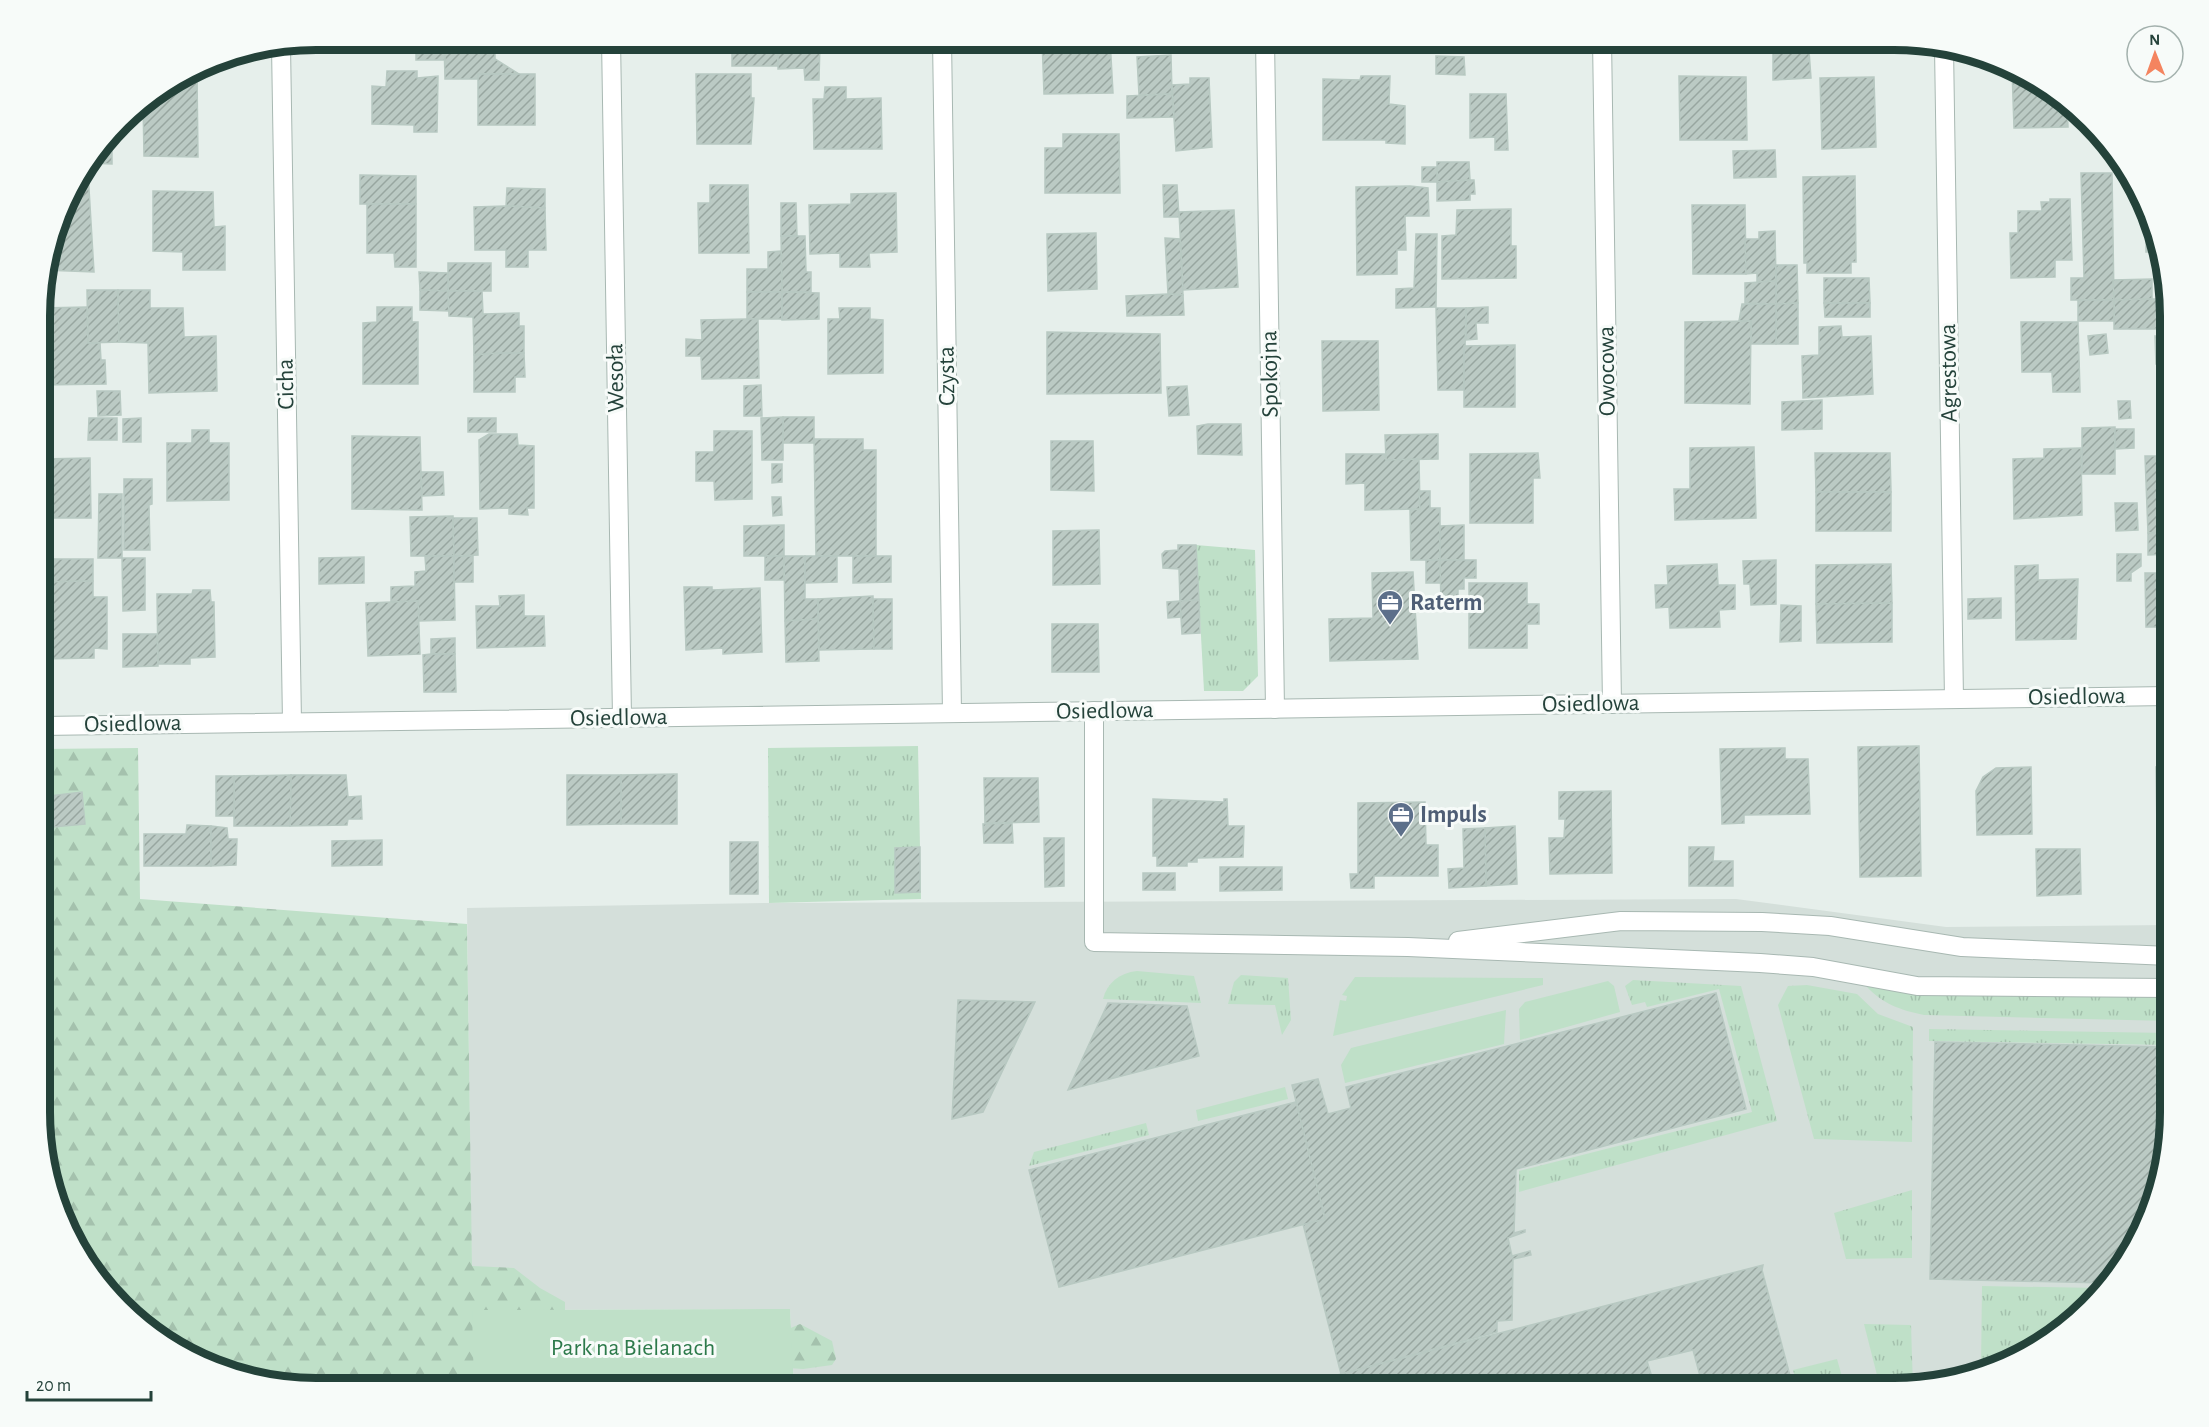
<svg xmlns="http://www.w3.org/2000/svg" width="2209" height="1427" font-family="'Alegreya Sans',sans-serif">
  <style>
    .built { fill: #d4dfda }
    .grass { fill: url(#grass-tufts) }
    .forest { fill: url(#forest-firs) }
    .green { fill: #bfe0c8 }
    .building { fill: url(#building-hatch); stroke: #b8c9c2; stroke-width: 1.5 }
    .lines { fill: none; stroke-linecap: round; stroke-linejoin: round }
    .minor-casing { stroke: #a8b8b2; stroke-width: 20 }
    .minor { stroke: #fff; stroke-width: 18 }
    .labels { text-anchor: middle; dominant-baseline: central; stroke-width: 6; stroke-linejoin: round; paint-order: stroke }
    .street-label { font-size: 24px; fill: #24423a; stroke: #f7fbf9 }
    .service-label { font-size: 24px; font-weight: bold; fill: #4e5e75; stroke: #f7fbf9; text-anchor: start }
    .park-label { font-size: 24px; fill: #2d7a4b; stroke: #f7fbf9 }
    .rim { fill: none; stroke: #24423a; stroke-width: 8 }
  </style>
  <defs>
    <pattern id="grass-tufts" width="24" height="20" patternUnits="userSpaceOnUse" patternTransform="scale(1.5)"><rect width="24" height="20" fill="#bfe0c8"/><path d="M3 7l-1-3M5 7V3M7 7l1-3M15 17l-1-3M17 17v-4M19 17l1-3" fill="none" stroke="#a4c1ad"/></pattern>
    <pattern id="forest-firs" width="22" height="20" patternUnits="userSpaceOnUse" patternTransform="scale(1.5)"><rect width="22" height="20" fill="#bfe0c8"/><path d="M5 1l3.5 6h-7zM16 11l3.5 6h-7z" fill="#a4c1ad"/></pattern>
    <pattern id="building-hatch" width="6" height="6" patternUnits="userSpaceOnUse" patternTransform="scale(1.5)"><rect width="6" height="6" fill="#bbcac4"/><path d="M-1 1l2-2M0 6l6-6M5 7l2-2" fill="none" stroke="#98a6a0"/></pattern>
  </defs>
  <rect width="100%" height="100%" fill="#e6efeb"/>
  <!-- built -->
  <polygon class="built" points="1736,899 1946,927 2169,925 2169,1130 2155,1200 2123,1266 2032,1351 1912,1387 794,1388 790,1309 472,1310 467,908 769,903"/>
  <!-- grass -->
  <g class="grass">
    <polygon points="1196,545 1255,550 1258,676 1243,691 1204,691"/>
    <polygon points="918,746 921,899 769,903 768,748"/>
    <path d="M1137,971l57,5 7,27 -98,-4c4,-16 16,-26 34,-28z"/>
    <polygon points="1241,975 1288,978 1291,1020 1282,1035 1275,1005 1228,1004 1234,982"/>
    <polygon points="1633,980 1741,986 1777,1121 1519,1192 1519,1171 1752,1112 1719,989 1647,1007 1645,1002 1632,1005 1625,986"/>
    <polygon points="1807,985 1857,994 1878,1014 1913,1027 1912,1142 1814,1139 1778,1005 1788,986"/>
    <path d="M1866,986l38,7 25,1 240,3v24l-245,-6c-24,-5 -41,-11 -58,-29z"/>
    <polygon points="1929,1029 2169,1033 2169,1045 1929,1041"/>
    <polygon points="1146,1123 1149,1135 1029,1166 1034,1152"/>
    <polygon points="1912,1190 1912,1258 1846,1259 1834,1213"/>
    <polygon points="1982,1286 2099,1288 2032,1351 1981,1367"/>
    <polygon points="1864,1324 1911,1325 1913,1387 1880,1387"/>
    <polygon points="1837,1359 1845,1387 1798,1387 1793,1370"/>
  </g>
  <!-- forest -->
  <g class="forest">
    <polygon points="138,748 140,899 467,924 472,1266 514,1268 540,1288 565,1302 565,1340 750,1388 315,1388 227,1373 161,1341 76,1250 41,1148 41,749"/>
    <polygon points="800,1324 832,1341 836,1359 832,1365 803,1369 757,1366 779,1333"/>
    <polygon points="827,1378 843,1379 838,1388 803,1388"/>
  </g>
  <!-- green -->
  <g class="green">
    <polygon points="1355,977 1543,978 1543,985 1333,1036 1340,1000 1346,1001 1347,996 1342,995"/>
    <polygon points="1608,981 1614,986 1620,1012 1520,1040 1519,1009 1525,1002"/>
    <polygon points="1506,1010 1504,1044 1345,1083 1341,1065 1351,1048"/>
    <polygon points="1285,1087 1288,1099 1198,1121 1196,1110"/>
    <polygon points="790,1309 794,1388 474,1388 472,1310"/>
  </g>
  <!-- building -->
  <g class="building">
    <polygon points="419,39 444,39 444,40 420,41"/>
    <polygon points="444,39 497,39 497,41 444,40"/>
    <rect x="750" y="39" width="28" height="3"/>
    <polygon points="1042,39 1110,39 1113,93 1044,94"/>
    <polygon points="1691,39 1745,39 1745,42 1691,43"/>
    <polygon points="1773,39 1800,39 1799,51 1773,52"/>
    <polygon points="444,40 495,41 495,59 519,74 478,74 479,79 445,79"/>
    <polygon points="444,40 445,60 416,60 416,41"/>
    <rect x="732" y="42" width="46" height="24"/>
    <polygon points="778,42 820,42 819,80 805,80 804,68 778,69"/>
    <polygon points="1799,51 1809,51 1811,78 1773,80 1773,52"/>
    <polygon points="1171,55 1172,94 1139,95 1137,57"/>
    <polygon points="1436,56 1464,57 1465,75 1436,74"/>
    <polygon points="2012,69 2048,86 2067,107 2068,127 2014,128"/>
    <polygon points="387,71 417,71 417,78 438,76 437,132 414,132 414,125 372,124 372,86 386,87"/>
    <rect x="478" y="74" width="57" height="51"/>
    <polygon points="696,74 751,74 751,98 754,98 751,144 697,144"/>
    <polygon points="185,75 197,75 198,157 144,156 143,102"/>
    <polygon points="1361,76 1390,76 1389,104 1405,106 1405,144 1386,143 1386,140 1323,140 1323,79 1360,80"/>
    <polygon points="1679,76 1746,77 1747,140 1680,140"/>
    <polygon points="1874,77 1876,147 1822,149 1820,78"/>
    <polygon points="1190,78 1209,78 1212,147 1176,151 1172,85 1190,84"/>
    <polygon points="825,87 846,87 846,99 881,98 882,149 814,149 813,99 824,99"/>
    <polygon points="1172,94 1174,117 1127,118 1127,96"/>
    <polygon points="1470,94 1506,94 1508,150 1495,150 1495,137 1470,138"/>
    <polygon points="1063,134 1119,134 1120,193 1045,193 1045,148 1063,148"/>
    <polygon points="104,145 112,145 112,164 90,163"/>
    <polygon points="1775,150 1776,177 1734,178 1733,151"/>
    <polygon points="1437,162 1469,162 1470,180 1437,182"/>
    <rect x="1422" y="167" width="15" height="15"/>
    <polygon points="83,172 88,172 94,272 44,270 68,193"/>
    <polygon points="2081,173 2112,173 2114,300 2071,300 2071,278 2084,278"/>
    <polygon points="360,175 416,176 416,204 360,204"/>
    <polygon points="1855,176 1856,262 1851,262 1851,273 1807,273 1807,263 1804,263 1803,177"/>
    <polygon points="1470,180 1474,180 1475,194 1470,194 1470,200 1437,201 1437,182"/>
    <polygon points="710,185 748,185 749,253 699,253 698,203 710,203"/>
    <polygon points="1163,185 1177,185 1179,217 1164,217"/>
    <polygon points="1410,186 1428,188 1429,216 1405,216 1406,250 1397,250 1397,274 1357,275 1356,187"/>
    <polygon points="507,188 545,189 545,208 506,206"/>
    <polygon points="153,191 213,192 214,227 225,226 225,270 183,270 183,252 153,251"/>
    <polygon points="896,193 897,252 869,253 870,267 840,267 840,253 810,254 809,205 851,204 851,194"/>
    <polygon points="2050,199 2070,199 2072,260 2055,260 2055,277 2011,278 2010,233 2018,233 2018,211 2042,211 2041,202 2050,202"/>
    <polygon points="781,203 796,203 797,236 781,236"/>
    <polygon points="367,204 416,204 416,267 395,267 394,253 367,253"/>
    <polygon points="1692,205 1745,205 1746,274 1693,274"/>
    <polygon points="506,206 545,208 546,250 528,250 528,267 506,267 506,250 475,250 474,207"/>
    <polygon points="1511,209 1511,246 1516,246 1516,278 1442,279 1442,236 1456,235 1457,210"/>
    <polygon points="1234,210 1238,287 1183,290 1179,212"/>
    <polygon points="2146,220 2156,252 2146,252"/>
    <polygon points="1775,231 1776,281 1757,282 1757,273 1746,274 1745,239 1759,239 1759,232"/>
    <polygon points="1096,233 1097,289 1048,291 1047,234"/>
    <polygon points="1416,234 1437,234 1436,307 1396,308 1396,289 1414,288"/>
    <polygon points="781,236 805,236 806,272 811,272 811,292 782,292"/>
    <polygon points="1165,238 1180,239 1183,295 1168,294"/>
    <polygon points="781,251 782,292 747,292 747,269 768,269 768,252"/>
    <rect x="448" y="263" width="43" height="28"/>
    <polygon points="1776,265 1797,265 1798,303 1776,304"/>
    <polygon points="419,272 448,273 448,291 420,290"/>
    <polygon points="1824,278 1869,278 1870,303 1824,303"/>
    <polygon points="2152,279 2152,299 2114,300 2113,280"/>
    <polygon points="1776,281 1776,304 1745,303 1745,283"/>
    <polygon points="87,290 118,290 119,342 88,343"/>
    <polygon points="118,290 150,290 150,308 183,308 184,337 216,336 217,391 149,393 148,343 119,342"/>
    <polygon points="420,290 448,291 449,311 420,310"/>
    <polygon points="448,291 482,291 483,314 519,313 519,326 524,326 524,353 474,355 473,317 449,316"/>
    <rect x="747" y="292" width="35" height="27"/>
    <polygon points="782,292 819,293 819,319 782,320"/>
    <polygon points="1168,294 1183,295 1184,315 1127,316 1126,296"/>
    <polygon points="2152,299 2169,299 2169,336 2168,329 2114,329 2114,300"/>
    <rect x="2078" y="300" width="36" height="21"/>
    <polygon points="1798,303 1798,344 1776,344 1776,304"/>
    <polygon points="1824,303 1870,303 1870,317 1825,317"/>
    <polygon points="1742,304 1776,304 1776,344 1751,344 1751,321 1739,321"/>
    <polygon points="87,307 88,343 100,343 101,360 105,360 106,384 41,385 41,308"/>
    <polygon points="377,307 412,307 412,322 418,322 418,384 363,384 363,323 377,322"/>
    <polygon points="1488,307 1488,323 1476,323 1477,339 1466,340 1466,308"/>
    <polygon points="839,308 870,308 870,319 883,320 883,373 828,374 828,319 840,319"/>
    <polygon points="1436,308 1466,308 1464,390 1438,390"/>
    <polygon points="747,319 758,319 759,378 702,379 701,356 686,356 686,339 702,340 701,320"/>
    <polygon points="1751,321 1750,404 1685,403 1685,322"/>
    <polygon points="2021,322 2078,322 2080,392 2053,392 2052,372 2022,372"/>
    <polygon points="1841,326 1842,337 1871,336 1873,394 1803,398 1802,356 1819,355 1819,327"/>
    <polygon points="1047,332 1160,334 1161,393 1047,394"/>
    <polygon points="2106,334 2108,353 2090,355 2088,336"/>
    <polygon points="2155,336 2169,336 2169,365 2156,364"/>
    <polygon points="1322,341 1378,341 1379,410 1323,411"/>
    <polygon points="1515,345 1515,407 1464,407 1464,346"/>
    <polygon points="498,353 524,353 525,377 515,377 515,392 474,392 474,355"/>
    <polygon points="761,385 762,416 744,416 744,386"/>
    <polygon points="1187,386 1189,415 1169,416 1167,387"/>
    <polygon points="97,391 120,391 121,415 98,416"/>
    <polygon points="1822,400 1822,429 1782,430 1782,402"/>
    <polygon points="2118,401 2130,401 2131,418 2119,419"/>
    <rect x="783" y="417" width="31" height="26"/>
    <polygon points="783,417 783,460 762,460 761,418"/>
    <polygon points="89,418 117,418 117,440 88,440"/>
    <polygon points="141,418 141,442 123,442 123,419"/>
    <rect x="468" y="418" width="28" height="14"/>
    <polygon points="1208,424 1241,424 1242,455 1198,454 1197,426"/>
    <polygon points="2115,427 2115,474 2082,474 2082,428"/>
    <polygon points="2115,429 2134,429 2134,448 2115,449"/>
    <polygon points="192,430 209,430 209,443 229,443 229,500 167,501 167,443 192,443"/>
    <polygon points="714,431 752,431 752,499 715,500 714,481 696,481 696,452 714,452"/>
    <polygon points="489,434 517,434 518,445 534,446 534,508 527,508 528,515 509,514 509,508 480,509 479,440"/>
    <polygon points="1438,434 1438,459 1386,460 1385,435"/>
    <polygon points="352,436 420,437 422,510 352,509"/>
    <polygon points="814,439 863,439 863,450 876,450 876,556 816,556"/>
    <polygon points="1051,441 1093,441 1094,491 1051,490"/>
    <polygon points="1754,447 1756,518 1675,520 1674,489 1690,489 1690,448"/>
    <polygon points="2081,448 2082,515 2014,519 2013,459 2044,458 2044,449"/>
    <polygon points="1538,453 1540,478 1533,478 1533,523 1470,523 1470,454"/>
    <polygon points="1815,453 1890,453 1891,492 1816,492"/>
    <polygon points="1346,454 1385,454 1386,460 1419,459 1420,509 1365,510 1365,483 1346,484"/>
    <polygon points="2145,456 2169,456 2169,532 2148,533"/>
    <polygon points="90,458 91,518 41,518 41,459"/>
    <polygon points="772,464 782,464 782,482 772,483"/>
    <polygon points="421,472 443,472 444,495 422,496"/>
    <polygon points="124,479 152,479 152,504 149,505 150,550 124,550"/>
    <polygon points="1419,491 1430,491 1430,508 1440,508 1440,560 1411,560 1410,510 1420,509"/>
    <rect x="1816" y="492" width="75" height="39"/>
    <polygon points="99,494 122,494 122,558 98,558"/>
    <polygon points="772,497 781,497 782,515 773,516"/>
    <polygon points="2115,503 2137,503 2138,530 2116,531"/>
    <polygon points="453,516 454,556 411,556 410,517"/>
    <polygon points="453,518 477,518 478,555 454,556"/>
    <polygon points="784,525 784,556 744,556 744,526"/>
    <polygon points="1464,525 1464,560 1440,560 1440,526"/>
    <polygon points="1099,530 1100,584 1053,585 1053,531"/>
    <polygon points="2169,532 2169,554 2148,555 2148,533"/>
    <polygon points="1178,545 1196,545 1199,600 1180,601 1179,569 1163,568 1162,554 1165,551 1178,550"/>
    <polygon points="2117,554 2141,554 2141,566 2131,573 2131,581 2117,581"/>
    <polygon points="425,556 454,556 455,620 419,621 418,601 391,602 391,587 415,586 415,572 426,571"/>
    <rect x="454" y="556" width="19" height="26"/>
    <rect x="765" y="556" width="19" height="24"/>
    <polygon points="784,556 805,556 805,599 818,599 818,619 785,621"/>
    <polygon points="805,556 837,556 837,582 805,583"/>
    <polygon points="853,556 891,556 891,582 853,583"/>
    <polygon points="364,557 364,583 319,584 319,558"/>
    <polygon points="122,558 145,558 145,610 123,611"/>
    <polygon points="41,559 93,559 93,581 41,582"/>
    <polygon points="1426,560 1440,560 1441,583 1426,583"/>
    <polygon points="1440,560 1476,560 1476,578 1464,578 1464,589 1458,589 1458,603 1441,603"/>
    <polygon points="1776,560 1776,604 1751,605 1750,584 1744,584 1743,561"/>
    <polygon points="1717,564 1718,585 1735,585 1735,609 1719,610 1720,627 1670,628 1669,607 1656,608 1655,585 1668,585 1667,566"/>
    <polygon points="1891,564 1892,603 1816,604 1816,565"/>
    <polygon points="2038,565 2038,580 2078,579 2076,639 2016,640 2015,566"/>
    <polygon points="1413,572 1418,659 1330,661 1329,619 1373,618 1372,573"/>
    <polygon points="2145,573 2169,573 2169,635 2160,635 2159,627 2146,627"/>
    <polygon points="93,581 93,597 107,597 107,649 94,648 94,658 42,659 41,582"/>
    <polygon points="1469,583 1527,583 1527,604 1539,604 1539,624 1527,624 1527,648 1469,648"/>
    <polygon points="684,587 712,587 712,590 760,588 762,652 723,654 723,648 686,650"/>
    <polygon points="193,590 210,590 211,602 214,602 215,657 190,658 190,664 158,664 157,594 192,594"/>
    <polygon points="524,595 524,616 544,616 545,646 477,648 476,606 500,606 499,596"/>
    <polygon points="873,596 874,649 819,650 818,599"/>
    <polygon points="2001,598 2001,618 1968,619 1968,599"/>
    <polygon points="873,599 892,599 892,649 874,649"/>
    <polygon points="1199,600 1200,633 1182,634 1180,601"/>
    <polygon points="418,601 420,654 368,656 366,603"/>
    <polygon points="1180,601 1181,617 1168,618 1167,602"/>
    <polygon points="1892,603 1892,642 1817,643 1816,604"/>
    <polygon points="1781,605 1801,606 1801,641 1780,642"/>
    <polygon points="818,619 819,661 786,662 785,621"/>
    <polygon points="1052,624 1098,624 1099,672 1052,672"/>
    <polygon points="123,634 157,634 158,666 123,667"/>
    <polygon points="455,638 455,654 431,654 431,639"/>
    <polygon points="431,654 455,654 456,692 424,692 423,655"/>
    <polygon points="1919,746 1921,876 1860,877 1858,747"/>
    <polygon points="1785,748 1785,759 1808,759 1810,814 1744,815 1744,823 1722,824 1720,749"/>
    <polygon points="2169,766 2169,830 2157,831 2156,767"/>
    <polygon points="2031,767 2032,834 1977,835 1976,791 1983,777 1996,768"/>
    <polygon points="677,774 677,824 621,824 621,775"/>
    <polygon points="291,775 346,775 348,797 361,796 362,819 348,819 347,825 290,826"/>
    <polygon points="291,775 290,826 234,826 234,776"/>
    <polygon points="567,775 621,775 621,824 567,825"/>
    <rect x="216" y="776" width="18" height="40"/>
    <polygon points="984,778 1038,778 1039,822 985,823"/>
    <polygon points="1611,791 1612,873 1550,874 1549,838 1564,838 1565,819 1559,819 1559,792"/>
    <polygon points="82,792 85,824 53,827 50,796"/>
    <polygon points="1153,799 1224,802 1224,799 1227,799 1228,826 1244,826 1243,857 1197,858 1197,862 1187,862 1187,866 1157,866 1157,856 1153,856"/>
    <polygon points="1425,802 1426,845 1438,845 1438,876 1374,876 1374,888 1351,888 1350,874 1358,874 1358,803"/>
    <polygon points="1012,823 1013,843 984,843 983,824"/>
    <polygon points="187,825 211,826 211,866 144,866 144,834 186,834"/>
    <polygon points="211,826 227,828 228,839 237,839 236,865 211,866"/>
    <polygon points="1515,826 1517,884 1486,886 1485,828"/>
    <polygon points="1485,828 1486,886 1449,888 1448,869 1464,868 1463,829"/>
    <polygon points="1044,838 1064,838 1064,886 1045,887"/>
    <polygon points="382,840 382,865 332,866 332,841"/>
    <rect x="730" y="842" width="28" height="52"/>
    <rect x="2168" y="844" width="1" height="62"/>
    <polygon points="920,847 920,892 895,893 895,848"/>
    <polygon points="1689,847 1714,847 1713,861 1733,861 1733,886 1689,886"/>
    <polygon points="2036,849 2080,849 2081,894 2037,896"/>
    <polygon points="1220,867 1282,867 1282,890 1220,891"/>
    <rect x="1143" y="873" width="32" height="17"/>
    <polygon points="1716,993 1746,1109 1516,1169 1514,1233 1525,1230 1525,1232 1508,1238 1512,1256 1530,1251 1531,1255 1513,1259 1512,1320 1497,1321 1497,1332 1341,1374 1303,1224 1325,1219 1292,1085 1318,1079 1328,1114 1351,1108 1346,1087"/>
    <polygon points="958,1000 1035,1002 983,1112 952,1119"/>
    <polygon points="1108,1003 1187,1006 1199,1056 1068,1090"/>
    <polygon points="1935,1042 2169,1047 2169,1130 2155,1200 2123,1266 2105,1283 1930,1279"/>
    <polygon points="1296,1102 1325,1219 1059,1287 1029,1170"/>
    <polygon points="1763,1265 1762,1270 1793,1387 1703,1387 1693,1350 1647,1361 1651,1374 1597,1388 1571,1388 1569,1381 1548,1388 1287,1388"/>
  </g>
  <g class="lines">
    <!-- minor casing -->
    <g class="minor-casing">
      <g id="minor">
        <polyline points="611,39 622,718"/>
        <polyline points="942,39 952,713"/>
        <polyline points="1265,39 1275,709"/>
        <polyline points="1602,39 1612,704"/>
        <polyline points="281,46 292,722"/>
        <polyline points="1944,47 1954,699"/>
        <polyline points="1094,711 1094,942 1408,947 1760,963 1813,967 1917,986 2169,988"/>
        <polyline points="41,726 2169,696"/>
        <polyline points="1458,941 1621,921 1762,922 1830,926 1962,947 2169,956"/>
      </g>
    </g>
    <!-- minor -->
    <use href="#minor" class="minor"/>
  </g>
  <!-- icons -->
  <defs>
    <g id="office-pin" transform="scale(1.35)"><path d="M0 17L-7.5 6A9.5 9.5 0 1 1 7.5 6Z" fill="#5c6f8a" stroke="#f7fbf9"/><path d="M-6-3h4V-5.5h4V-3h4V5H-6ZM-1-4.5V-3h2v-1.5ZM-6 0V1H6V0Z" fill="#fff"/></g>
  </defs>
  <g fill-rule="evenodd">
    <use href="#office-pin" x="1390" y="603"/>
    <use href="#office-pin" x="1401" y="815"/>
  </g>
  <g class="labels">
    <!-- street labels -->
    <g class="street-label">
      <text transform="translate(1607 371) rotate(-91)">Owocowa</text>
      <text transform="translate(1949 373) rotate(-91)">Agrestowa</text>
      <text transform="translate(1270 374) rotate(-91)">Spokojna</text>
      <text transform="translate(947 376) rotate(-91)">Czysta</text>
      <text transform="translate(616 378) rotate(-91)">Wesoła</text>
      <text transform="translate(286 384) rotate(-91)">Cicha</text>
      <text transform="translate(2077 697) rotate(-1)">Osiedlowa</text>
      <text transform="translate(1591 704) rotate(-1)">Osiedlowa</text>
      <text transform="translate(1105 711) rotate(-1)">Osiedlowa</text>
      <text transform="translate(619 718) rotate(-1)">Osiedlowa</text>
      <text transform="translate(133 724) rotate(-1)">Osiedlowa</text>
    </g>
    <!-- service labels -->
    <g class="service-label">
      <text x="1410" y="603">Raterm</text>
      <text x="1420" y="815">Impuls</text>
    </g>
    <!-- park labels -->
    <g class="park-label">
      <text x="633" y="1348">Park na Bielanach</text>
    </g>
  </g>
  <!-- crop -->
  <path d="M0 0H2209V1427H0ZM316 50H1894A266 266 0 0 1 2160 316V1112A266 266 0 0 1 1894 1378H316A266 266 0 0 1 50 1112V316A266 266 0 0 1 316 50Z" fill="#f7fbf9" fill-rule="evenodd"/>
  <path class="rim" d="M316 50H1894A266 266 0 0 1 2160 316V1112A266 266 0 0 1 1894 1378H316A266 266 0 0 1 50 1112V316A266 266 0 0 1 316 50Z"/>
  <!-- north arrow -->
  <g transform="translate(2155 54) rotate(359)"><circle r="28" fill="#f7fbf9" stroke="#a3b1ad" stroke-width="1.5"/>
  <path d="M0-4.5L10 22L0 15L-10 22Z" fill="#f4845f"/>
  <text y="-9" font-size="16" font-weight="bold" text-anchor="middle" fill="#24423a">N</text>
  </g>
  <!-- scale -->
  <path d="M27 1391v9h124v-9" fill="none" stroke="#24423a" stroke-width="3"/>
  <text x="36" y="1391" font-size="18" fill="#24423a" stroke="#f7fbf9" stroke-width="4.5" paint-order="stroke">20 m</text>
</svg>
